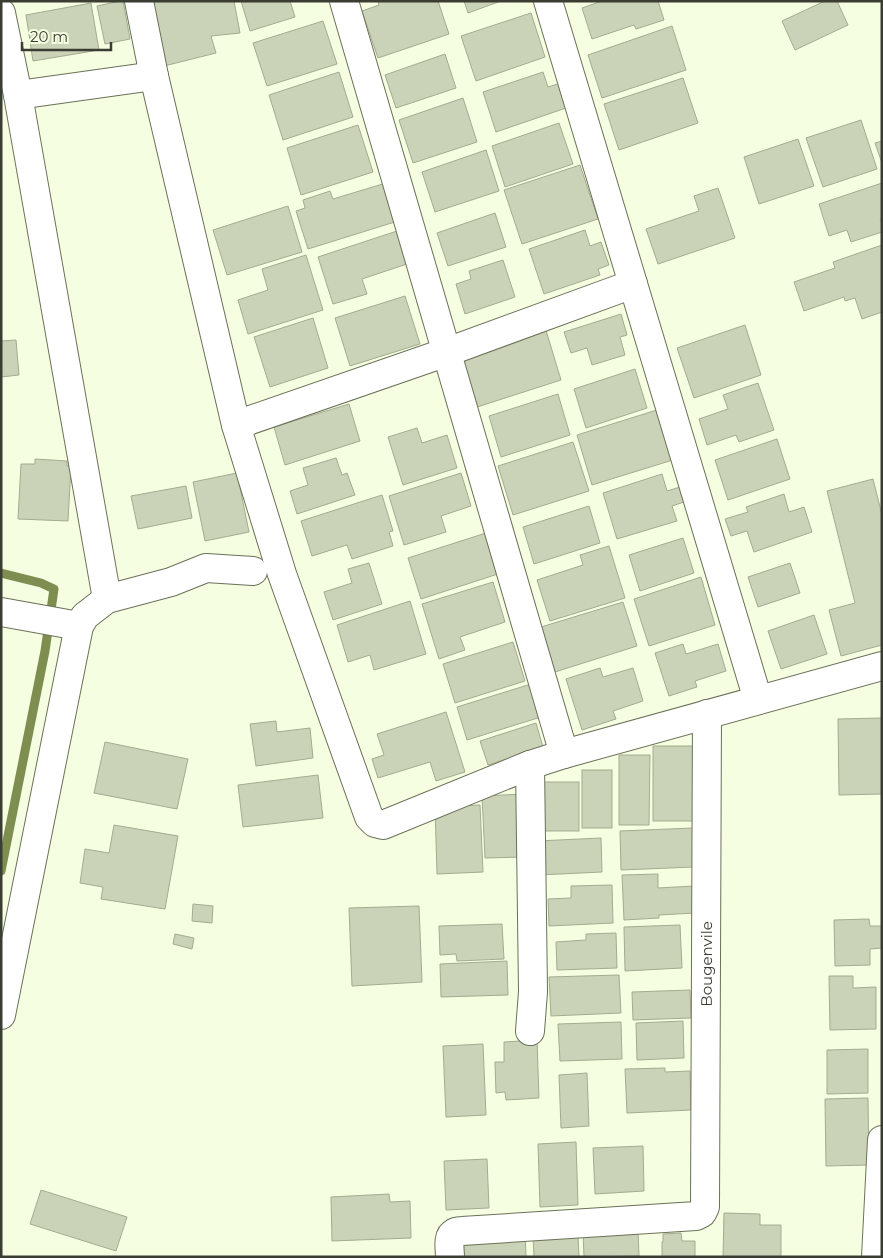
<svg xmlns="http://www.w3.org/2000/svg" width="883" height="1258" font-family="Montserrat,sans-serif">
  <style>
    .lines { fill: none; stroke-linecap: round; stroke-linejoin: round }
    .stream { stroke: #7e8e51; stroke-width: 9 }
    .building { fill: #cad3b7; stroke: #a3ab90 }
    .minor-casing { stroke: #6a7158; stroke-width: 30 }
    .minor { stroke: #fff; stroke-width: 28 }
    .labels { text-anchor: middle; dominant-baseline: central; stroke-width: 5; stroke-linejoin: round; paint-order: stroke }
    .street-label { font-size: 15px; fill: #3a3d32; stroke: #f5fee1 }
  </style>
  <rect width="100%" height="100%" fill="#f5fee1"/>
  <g class="lines">
    <!-- stream -->
    <polyline class="stream" points="1,573 41,583 54,589 45,651 1,871"/>
  </g>
  <!-- building -->
  <g class="building">
    <polygon points="120,1 123,1 130,39 105,44 97,6"/>
    <polygon points="155,1 234,1 240,33 211,36 216,53 164,66 151,15"/>
    <polygon points="241,1 290,1 295,17 250,31"/>
    <polygon points="378,1 438,1 449,34 378,58 362,11 379,5"/>
    <polygon points="464,1 501,1 468,13"/>
    <polygon points="602,1 658,1 664,20 636,29 634,25 592,39 582,8"/>
    <polygon points="825,1 837,1 848,25 795,50 782,21"/>
    <polygon points="91,3 99,50 33,61 26,15"/>
    <polygon points="531,13 545,57 476,81 461,36"/>
    <polygon points="323,21 337,64 267,86 253,43"/>
    <polygon points="672,26 686,70 602,98 588,55"/>
    <polygon points="445,54 456,88 396,108 385,75"/>
    <polygon points="339,72 353,117 283,140 269,95"/>
    <polygon points="543,72 548,87 561,83 569,107 496,132 483,92"/>
    <polygon points="683,78 698,123 619,150 604,104"/>
    <polygon points="463,98 477,142 413,163 399,120"/>
    <polygon points="861,120 877,169 823,187 806,138"/>
    <polygon points="559,123 573,164 505,187 492,146"/>
    <polygon points="358,125 373,172 301,195 287,148"/>
    <polygon points="798,139 814,186 759,204 744,157"/>
    <polygon points="882,141 882,163 875,143"/>
    <polygon points="486,150 499,191 435,212 422,172"/>
    <polygon points="580,165 598,219 522,244 504,190"/>
    <polygon points="386,183 398,221 308,249 296,211 305,208 303,200 330,191 333,199"/>
    <polygon points="882,183 882,218 880,219 882,223 882,232 851,242 847,230 829,236 819,204"/>
    <polygon points="718,188 735,238 658,264 646,229 699,211 694,196"/>
    <polygon points="288,206 302,252 227,275 213,230"/>
    <polygon points="495,213 506,247 448,266 437,233"/>
    <polygon points="585,230 590,246 601,242 609,265 598,269 600,275 544,294 529,249"/>
    <polygon points="397,231 407,264 362,279 367,294 333,304 318,257"/>
    <polygon points="882,245 882,312 862,319 855,298 845,301 844,297 804,311 794,282 835,268 833,262"/>
    <polygon points="306,255 323,310 248,334 238,300 268,290 262,269"/>
    <polygon points="503,260 515,297 465,314 456,284 471,279 469,271"/>
    <polygon points="405,296 420,344 350,366 335,318"/>
    <polygon points="621,314 627,335 620,337 625,355 592,365 587,348 571,353 564,332"/>
    <polygon points="313,318 328,368 270,387 254,337"/>
    <polygon points="745,325 761,375 694,398 677,348"/>
    <polygon points="545,327 561,380 474,408 458,355"/>
    <polygon points="16,340 19,375 1,377 1,341"/>
    <polygon points="635,369 647,408 586,428 574,389"/>
    <polygon points="758,383 774,430 739,442 736,435 707,445 699,419 728,409 723,395"/>
    <polygon points="558,394 570,435 501,457 489,416"/>
    <polygon points="349,404 360,441 285,465 274,427"/>
    <polygon points="660,409 676,459 592,485 577,435"/>
    <polygon points="417,428 422,443 447,435 457,468 403,485 388,437"/>
    <polygon points="777,439 790,479 728,500 715,460"/>
    <polygon points="573,442 589,491 513,515 498,466"/>
    <polygon points="336,458 342,475 347,473 355,495 297,514 290,491 308,485 303,468"/>
    <polygon points="35,459 67,461 67,466 71,466 68,521 18,519 21,464 35,464"/>
    <polygon points="237,473 249,532 205,541 193,482"/>
    <polygon points="461,473 471,506 441,516 446,532 404,545 389,496"/>
    <polygon points="662,474 667,491 680,487 684,502 672,506 677,521 617,539 603,493"/>
    <polygon points="873,479 882,515 882,645 841,656 829,610 855,603 827,491"/>
    <polygon points="186,486 192,518 138,529 131,496"/>
    <polygon points="784,494 789,512 804,507 812,532 754,552 747,531 731,536 725,519 748,512 746,507"/>
    <polygon points="382,495 393,531 389,532 393,546 352,559 347,545 312,556 301,521"/>
    <polygon points="589,506 600,543 534,564 523,527"/>
    <polygon points="489,532 501,573 421,599 408,558"/>
    <polygon points="683,538 694,573 640,591 629,555"/>
    <polygon points="609,546 625,598 550,621 537,580 583,565 580,555"/>
    <polygon points="369,563 382,604 333,620 324,592 352,583 348,569"/>
    <polygon points="790,563 800,593 758,607 748,577"/>
    <polygon points="701,577 715,625 649,646 634,599"/>
    <polygon points="493,582 505,622 460,637 465,650 439,659 422,604"/>
    <polygon points="410,601 426,654 374,670 370,655 348,662 337,625"/>
    <polygon points="623,602 637,646 555,672 541,627"/>
    <polygon points="814,615 827,654 781,669 768,631"/>
    <polygon points="513,642 525,681 455,703 443,664"/>
    <polygon points="683,644 686,654 718,644 726,671 695,681 697,687 669,696 655,653"/>
    <polygon points="600,668 603,677 633,668 643,701 613,711 616,719 582,730 566,679"/>
    <polygon points="531,684 541,717 467,740 457,707"/>
    <polygon points="446,712 465,772 436,781 430,762 378,778 372,759 384,755 377,734"/>
    <polygon points="882,718 882,794 839,795 838,719"/>
    <polygon points="276,721 277,732 310,728 313,758 256,766 250,724"/>
    <polygon points="536,723 543,747 488,765 480,741"/>
    <polygon points="105,742 188,759 177,809 94,793"/>
    <rect x="653" y="746" width="42" height="75"/>
    <polygon points="619,755 650,755 649,825 619,825"/>
    <rect x="582" y="770" width="30" height="58"/>
    <polygon points="318,775 323,818 243,827 238,785"/>
    <rect x="539" y="782" width="40" height="49"/>
    <polygon points="523,794 525,857 485,858 482,796"/>
    <polygon points="480,805 483,872 437,874 435,807"/>
    <polygon points="114,825 178,836 165,909 101,899 103,887 80,883 85,849 109,853"/>
    <polygon points="693,828 694,867 621,870 620,831"/>
    <polygon points="601,838 602,872 539,875 537,841"/>
    <polygon points="658,874 658,888 694,886 695,913 659,915 659,918 624,920 622,875"/>
    <polygon points="612,885 613,923 549,926 548,899 571,898 571,886"/>
    <polygon points="193,904 213,906 212,923 192,921"/>
    <polygon points="419,906 422,982 352,986 349,908"/>
    <polygon points="869,919 870,926 882,926 882,948 870,949 870,965 835,966 834,920"/>
    <polygon points="502,924 504,959 457,961 456,954 440,955 439,926"/>
    <polygon points="680,925 682,968 625,971 624,927"/>
    <polygon points="616,933 617,968 557,970 556,942 586,940 586,934"/>
    <polygon points="175,934 194,938 192,949 173,944"/>
    <polygon points="507,961 508,995 441,997 440,964"/>
    <polygon points="619,975 621,1013 551,1016 549,977"/>
    <polygon points="829,976 853,976 853,988 876,987 876,1029 830,1030"/>
    <polygon points="690,990 691,1018 633,1020 632,992"/>
    <polygon points="683,1021 684,1058 637,1060 636,1023"/>
    <polygon points="621,1022 622,1059 560,1061 558,1024"/>
    <polygon points="537,1040 539,1098 506,1100 505,1092 496,1093 495,1062 504,1062 504,1042"/>
    <polygon points="483,1044 486,1115 446,1117 443,1046"/>
    <polygon points="868,1049 868,1093 827,1094 827,1050"/>
    <polygon points="665,1068 665,1072 690,1071 691,1110 627,1113 625,1069"/>
    <polygon points="587,1073 589,1126 561,1128 559,1075"/>
    <polygon points="868,1098 869,1165 826,1166 825,1099"/>
    <polygon points="576,1142 578,1205 540,1207 538,1144"/>
    <polygon points="643,1146 644,1191 595,1194 593,1148"/>
    <polygon points="487,1159 489,1208 446,1210 444,1161"/>
    <polygon points="41,1190 127,1217 116,1251 30,1224"/>
    <polygon points="389,1194 390,1202 410,1201 411,1238 332,1241 331,1197"/>
    <polygon points="724,1213 760,1214 760,1225 781,1225 781,1257 723,1257"/>
    <polygon points="638,1230 639,1256 584,1257 583,1232"/>
    <polygon points="525,1231 526,1257 456,1257 455,1234"/>
    <polygon points="681,1233 682,1241 695,1241 695,1257 662,1257 662,1242 663,1242 663,1234"/>
    <polygon points="578,1235 579,1257 534,1257 533,1237"/>
  </g>
  <g class="lines">
    <!-- minor casing -->
    <g class="minor-casing">
      <g id="minor">
        <polyline points="139,1 154,76 236,425 282,574 369,817 375,823 383,825 530,765 564,754 882,666"/>
        <polyline points="344,1 564,754"/>
        <polyline points="548,1 758,700"/>
        <polyline points="1,13 18,95 107,599"/>
        <polyline points="18,95 154,76"/>
        <polyline points="236,425 447,352 633,284"/>
        <polyline points="1,612 79,626"/>
        <polyline points="530,765 533,992 530,1031"/>
        <polyline points="1,1015 79,626 85,616 107,599 171,582 206,568 253,571"/>
        <path id="s1" d="M450,1257c0,-7 -3,-21 4,-24 2,-2 5,-2 8,-2l234,-15 6,-3 3,-6 2,-493"/>
        <polyline points="876,1257 882,1140"/>
      </g>
    </g>
    <!-- minor -->
    <use href="#minor" class="minor"/>
  </g>
  <g class="labels">
    <!-- street labels -->
    <g class="street-label">
      <text stroke="none"><textPath href="#s1" startOffset="525">Bougenvile</textPath></text>
    </g>
  </g>
  <!-- border -->
  <rect width="883" height="1258" fill="none" stroke="#3a3d32" stroke-width="5"/>
  <!-- scale -->
  <path d="M22 42v8h89v-8" fill="none" stroke="#3a3d32" stroke-width="2.5"/>
  <text x="30" y="42" font-size="15" fill="#3a3d32" stroke="#f5fee1" stroke-width="4" paint-order="stroke">20 m</text>
</svg>
